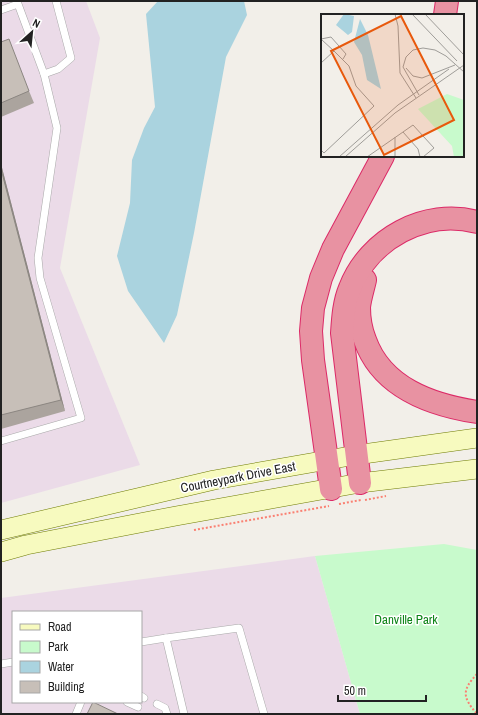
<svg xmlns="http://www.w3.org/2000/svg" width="478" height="715" font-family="'Archivo Narrow',sans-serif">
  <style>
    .industrial { fill: #ebdbe8; fill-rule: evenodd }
    .park { fill: #c8facc }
    .water { fill: #aad3df }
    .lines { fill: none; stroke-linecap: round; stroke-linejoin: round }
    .service-casing { stroke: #a9a9a9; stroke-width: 8 }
    .secondary-casing { stroke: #707d05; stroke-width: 20 }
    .motorway-casing { stroke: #dc2a67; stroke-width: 24 }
    .path { stroke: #fa8072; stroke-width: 2; stroke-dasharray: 2 2; stroke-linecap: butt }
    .service { stroke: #fff; stroke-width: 7 }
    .secondary { stroke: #f7fabf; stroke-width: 19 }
    .motorway { stroke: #e892a2; stroke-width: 22 }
    .wall { fill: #aba49e }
    .shaded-wall { fill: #8b8681 }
    .building { fill: #c7bfb8; stroke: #8b8681 }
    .labels { text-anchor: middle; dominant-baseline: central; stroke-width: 3; stroke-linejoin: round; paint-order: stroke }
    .street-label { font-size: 13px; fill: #222; stroke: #fff }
    .park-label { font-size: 13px; fill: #0c8416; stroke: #fff }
    .inset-road { fill: none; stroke: #9f9d99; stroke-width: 1 }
    .view { fill: #e8590c; fill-opacity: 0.15; stroke: #e8590c; stroke-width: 2 }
    .inset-edge { fill: none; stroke: #222; stroke-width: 2 }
  </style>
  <rect width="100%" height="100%" fill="#f2efe9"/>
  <!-- industrial -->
  <g class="industrial">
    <polygon points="1,1 86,1 100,38 60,268 140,465 1,503"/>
    <path d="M315,556l45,158h-359v-116zM13,612h128v90h-128z"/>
  </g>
  <!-- park -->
  <polygon class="park" points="444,544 477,550 477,714 360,714 315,556"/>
  <!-- water -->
  <polygon class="water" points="158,1 244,1 247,15 226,57 194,233 177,315 164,343 128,291 117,256 130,203 132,160 144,128 155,107 146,14"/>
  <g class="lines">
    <!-- service casing -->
    <g class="service-casing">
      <g id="service">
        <polyline points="1,10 18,4 44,74 57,128 38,258 40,278 81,418 1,441"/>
        <polyline points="44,74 58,69 71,58 56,1"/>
        <polyline points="166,638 239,628 264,714"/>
        <polyline points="141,642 166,638 184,714"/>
        <polyline points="1,664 13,662"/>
        <polyline points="141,696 144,698"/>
        <polyline points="127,702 138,707"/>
        <polyline points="157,704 165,708 167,714"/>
        <polyline points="76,714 81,702"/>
      </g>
    </g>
    <!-- secondary casing -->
    <g class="secondary-casing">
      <g id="secondary">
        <polyline points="1,530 214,480 356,455 477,438"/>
        <polyline points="1,552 26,545 176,516 360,483 477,469"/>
      </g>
    </g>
    <!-- motorway casing -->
    <g class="motorway-casing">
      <g id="motorway">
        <polyline points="445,15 447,1"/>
        <path d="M365,280c-2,9 -5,18 -6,27 0,11 2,23 6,33 17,48 66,65 112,72"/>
        <path d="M360,483l-18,-150c1,-15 2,-31 8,-45 19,-49 75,-80 127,-66"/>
        <polyline points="331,489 313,360 311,331 313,308 321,278 333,249 383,156"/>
      </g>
    </g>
    <!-- path -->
    <g class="path">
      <polyline points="365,500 386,496"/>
      <polyline points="339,504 361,500"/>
      <polyline points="194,530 329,506"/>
      <path d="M477,674c-15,16 -15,23 0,40"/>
    </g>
    <!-- service -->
    <use href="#service" class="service"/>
    <!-- secondary -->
    <use href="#secondary" class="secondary"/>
    <!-- motorway -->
    <use href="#motorway" class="motorway"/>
  </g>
  <!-- wall -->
  <g class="wall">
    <polygon points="1,42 29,91 34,103 1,117"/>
    <polygon points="1,164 65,411 1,429"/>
  </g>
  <!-- shaded-wall -->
  <polygon class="shaded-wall" points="1,164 65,411 61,400 1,169"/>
  <!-- building -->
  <g class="building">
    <polygon points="9,39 29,91 1,103 1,42"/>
    <polygon points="1,169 61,400 1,415"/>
    <polygon points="93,702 118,714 87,714"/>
  </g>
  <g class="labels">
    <!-- street labels -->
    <g class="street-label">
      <text transform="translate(238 477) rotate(-11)">Courtneypark Drive East</text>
    </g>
    <!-- park labels -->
    <g class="park-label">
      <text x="406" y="619">Danville Park</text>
    </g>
  </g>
  <!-- overview -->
  <g transform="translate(321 14)">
    <rect width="143" height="143" fill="#f2efe9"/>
    <path d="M126,80l17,6v57h-10l-2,-11 -34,-37z" fill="#c8facc"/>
    <path d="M23,0l10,2 -2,16 -4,3 -12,-10zM39,5l8,16 13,54 -14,-9 -5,-25 -8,-13z" fill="#aad3df"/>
    <path class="inset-road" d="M74,0l3,12 2,47 16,25M91,0l45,47M104,0l39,41M0,25l10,-2 15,17 -3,5M1,26l12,11M0,49l13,-12 15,15 7,20 18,20 -50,47 -3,-3M85,54l7,8 9,2 33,-13M98,81l-16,-28 3,-10 7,-7 10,-2 12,2 11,6 18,16M82,118l10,-7 21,23 -11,9M18,143l59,-52 51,-36M24,143l50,-44 69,-48M46,143l36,-25 15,17 2,8M74,143v-20"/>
    <path class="view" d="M80,2l53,104 -70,35 -53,-104z"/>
    <rect width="143" height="143" class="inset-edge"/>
  </g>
  <!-- border -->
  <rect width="478" height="715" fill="none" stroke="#222222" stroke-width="4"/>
  <!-- legend -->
  <rect x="12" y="611" width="130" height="92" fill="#ffffff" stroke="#a7a7a7"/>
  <rect x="20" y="624" width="20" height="6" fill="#f7fabf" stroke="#a7a7a7"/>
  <text x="48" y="631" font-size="12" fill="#222222">Road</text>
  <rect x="20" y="641" width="20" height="12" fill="#c8facc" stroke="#a7a7a7"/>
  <text x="48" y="651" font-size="12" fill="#222222">Park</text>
  <rect x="20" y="661" width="20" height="12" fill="#aad3df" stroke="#a7a7a7"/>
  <text x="48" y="671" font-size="12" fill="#222222">Water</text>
  <rect x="20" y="681" width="20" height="12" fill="#c7bfb8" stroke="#a7a7a7"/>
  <text x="48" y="691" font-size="12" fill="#222222">Building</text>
  <!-- north arrow -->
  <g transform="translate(32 32) rotate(27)" stroke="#ffffff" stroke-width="3" paint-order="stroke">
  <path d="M0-3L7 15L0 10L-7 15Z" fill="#222222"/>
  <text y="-6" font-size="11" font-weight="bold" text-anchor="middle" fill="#222222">N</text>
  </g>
  <!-- scale -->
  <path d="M338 695v6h88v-6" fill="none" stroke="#222222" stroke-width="2"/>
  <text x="344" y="695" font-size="12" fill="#222222" stroke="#ffffff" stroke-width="3" paint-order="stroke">50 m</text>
</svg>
